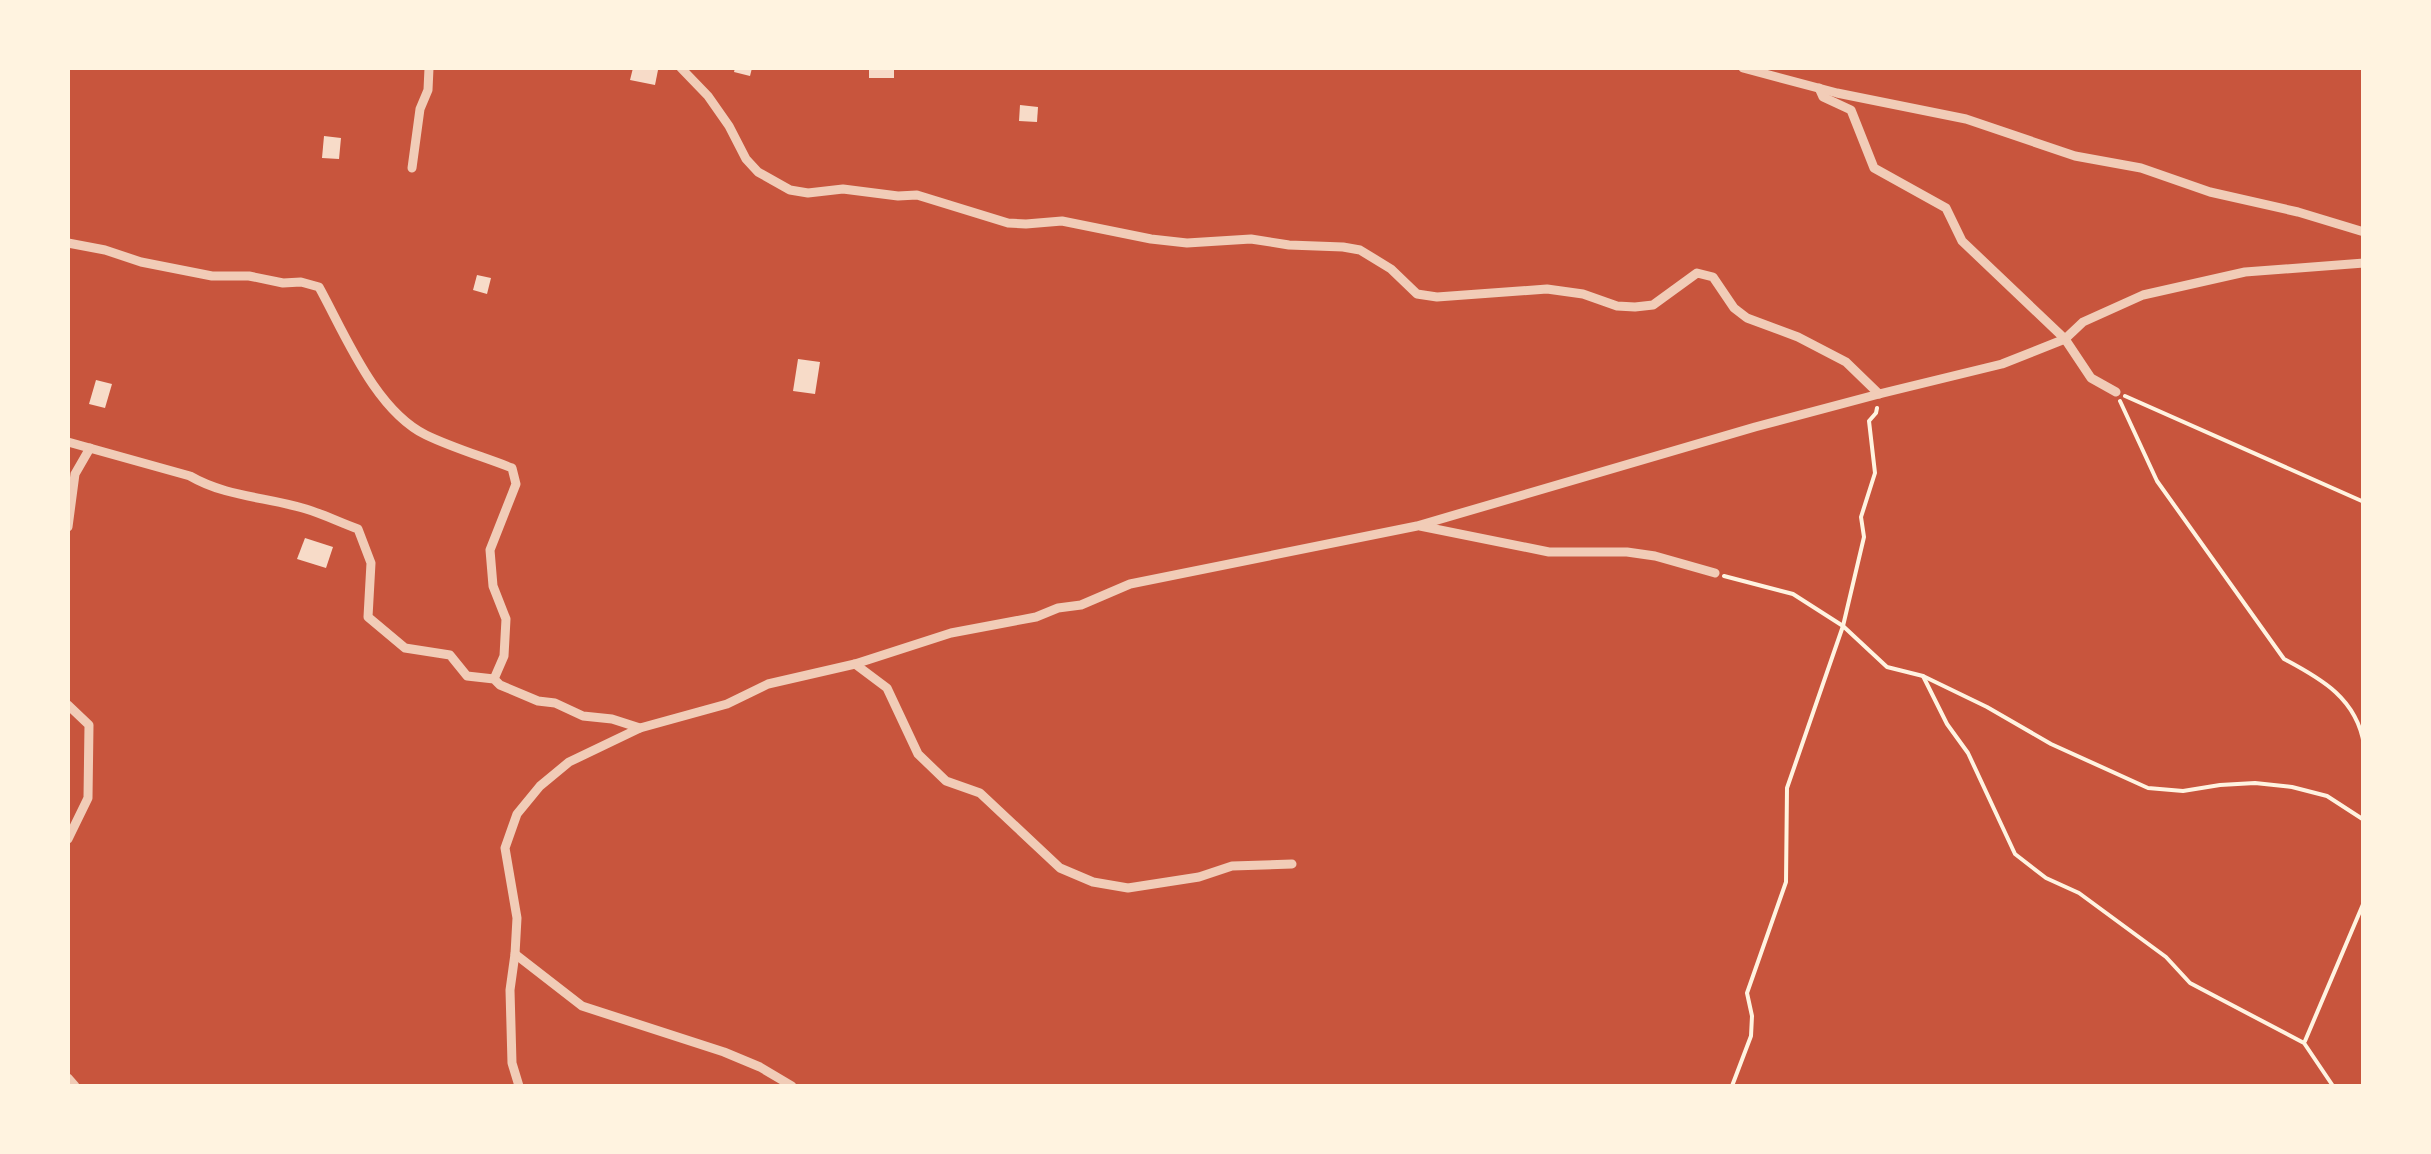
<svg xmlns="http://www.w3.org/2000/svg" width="2431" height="1154" font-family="Inter,sans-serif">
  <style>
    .building { fill: #f7dbc8 }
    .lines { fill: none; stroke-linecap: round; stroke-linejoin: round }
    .path { stroke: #fff3e0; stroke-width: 4 }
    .minor { stroke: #f1ccb7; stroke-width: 9 }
  </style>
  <rect width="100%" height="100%" fill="#c8553d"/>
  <!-- building -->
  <g class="building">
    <polygon points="633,68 658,70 655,85 630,80"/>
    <polygon points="735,68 752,68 750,76 734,72"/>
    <rect x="869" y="68" width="25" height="10"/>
    <polygon points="1020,105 1038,107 1037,122 1019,121"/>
    <polygon points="324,136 341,138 339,159 322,158"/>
    <polygon points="477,275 491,278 487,294 473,290"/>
    <polygon points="798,359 820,362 815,394 793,391"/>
    <polygon points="96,380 112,384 105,408 89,404"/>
    <polygon points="305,538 333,547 326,568 297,559"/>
  </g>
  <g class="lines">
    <!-- path -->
    <g class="path">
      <polyline points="2125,396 2364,502"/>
      <path d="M2120,401l37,80 127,178c38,20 73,40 80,86"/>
      <polyline points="1724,576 1793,594 1843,626 1887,667 1923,676 1987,707 2051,744 2148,788 2183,791 2220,785 2255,783 2292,787 2327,796 2364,820"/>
      <polyline points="1923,676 1947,724 1968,753 2015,854 2046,878 2079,893 2166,957 2190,983 2304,1043 2333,1086"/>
      <polyline points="2305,1041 2364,902"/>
      <polyline points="1732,1086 1751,1036 1752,1016 1747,993 1786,882 1787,788 1843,626 1864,537 1861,517 1875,473 1869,421 1876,413 1877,408"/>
    </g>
    <!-- minor -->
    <g class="minor">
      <polyline points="681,68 708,96 729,126 746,159 758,172 790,190 808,193 843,189 898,196 917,195 1008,223 1026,224 1062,221 1151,239 1187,243 1251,239 1289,245 1343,247 1360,250 1391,269 1417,294 1437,297 1547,289 1583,294 1617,306 1635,307 1653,305 1697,273 1713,277 1734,308 1747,318 1798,337 1846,362 1879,394"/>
      <polyline points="1743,68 1837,93 1966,119 2075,156 2141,168 2210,192 2298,212 2364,232"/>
      <polyline points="1819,88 1823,97 1851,110 1874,168 1946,208 1962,241 2065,339 2091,378 2116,392"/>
      <polyline points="412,168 420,109 428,90 429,68"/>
      <path d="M68,243l37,7 36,12 71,14h37l34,7 18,-1 18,5c26,47 56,123 107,148 27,13 58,22 86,33l4,16 -26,66 3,36 13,33 -2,37 -10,23"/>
      <path d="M68,442l122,34c36,21 77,21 116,33 17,5 35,14 52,20l13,34 -3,54 37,31 45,7 17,21 27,3 6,6 38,16 17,2 28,13 29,3 28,9 87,-24 41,-20 87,-20 96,-31 85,-16 22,-9 23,-3 49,-21 287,-58 338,-99 124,-33 123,-30 63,-25 18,-17 60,-27 102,-23 119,-9"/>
      <polyline points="1420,526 1549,552 1627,552 1655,556 1715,573"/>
      <polyline points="68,527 75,474 90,448"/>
      <polyline points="855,664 887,688 918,754 946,781 980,793 1060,868 1093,882 1128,888 1199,877 1232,866 1292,864"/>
      <polyline points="68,705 89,725 88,798 68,839"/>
      <polyline points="515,954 582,1006 724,1052 760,1067 792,1086"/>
      <polyline points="68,1078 75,1086"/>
      <polyline points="519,1086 512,1063 510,990 515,954 517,918 505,848 517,814 540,786 569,762 640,728"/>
    </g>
  </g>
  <!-- border -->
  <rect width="2431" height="1154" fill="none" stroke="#fff3e0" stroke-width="140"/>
</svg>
